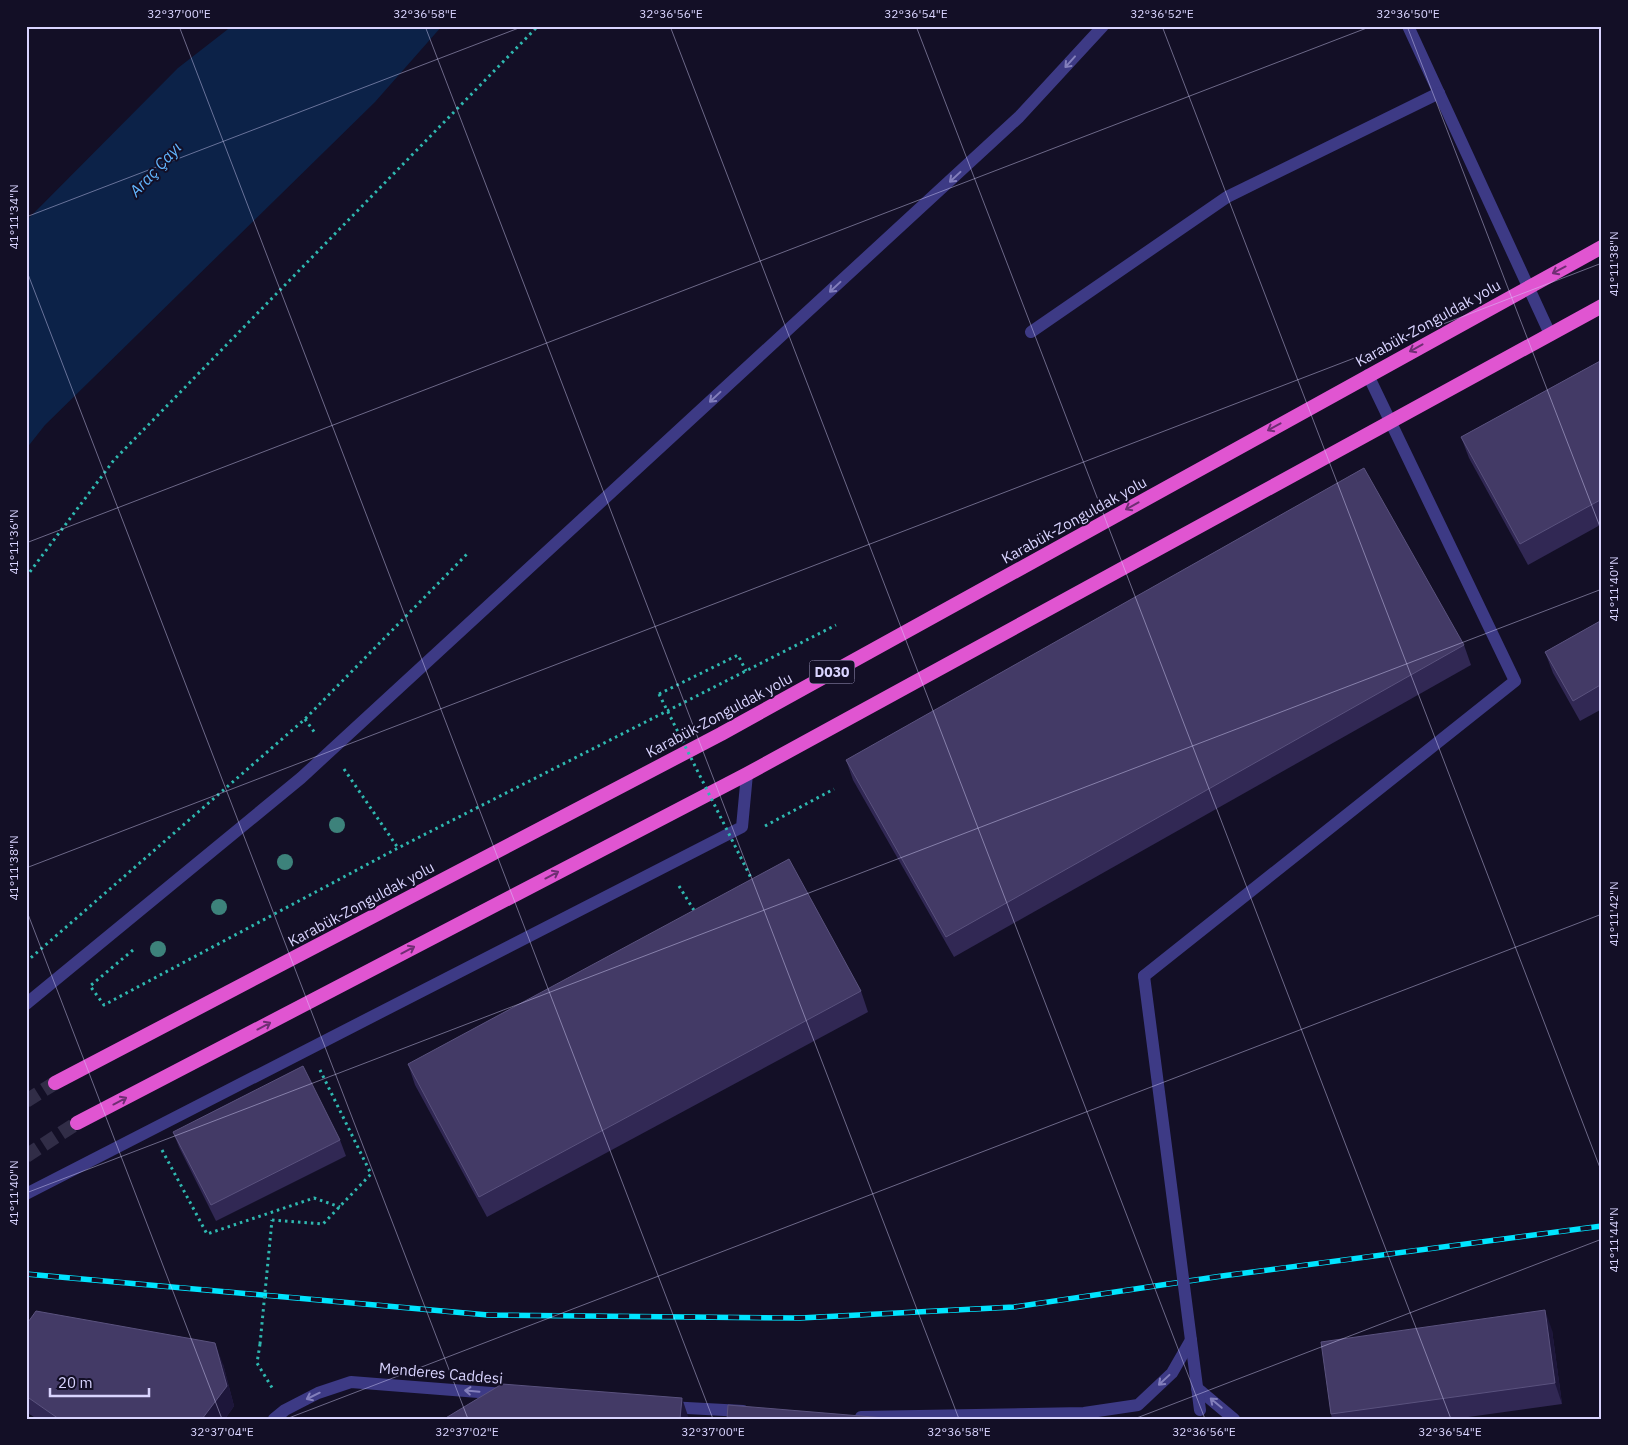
<svg xmlns="http://www.w3.org/2000/svg" width="1628" height="1445" font-family="'IBM Plex Sans',sans-serif">
  <style>
    .water { fill: #0c2248 }
    .lines { fill: none; stroke-linecap: round; stroke-linejoin: round }
    .trunk-tunnel { stroke: #312d47; stroke-width: 14; stroke-dasharray: 14 7; stroke-linecap: butt }
    .path { stroke: #2fb8b0; stroke-width: 3; stroke-dasharray: 2.5 4; stroke-linecap: butt }
    .minor { stroke: #3d3a85; stroke-width: 12 }
    .tertiary { stroke: #3d3a85; stroke-width: 12 }
    .trunk { stroke: #e055d1; stroke-width: 14 }
    .rail-casing { stroke: #00e5ff; stroke-width: 5.5 }
    .rail { stroke: #130f26; stroke-width: 4; stroke-dasharray: 11; stroke-linecap: butt }
    .path-bridge { stroke: #2fb8b0; stroke-width: 3; stroke-dasharray: 2.5 4; stroke-linecap: butt }
    .minor-bridge { stroke: #3d3a85; stroke-width: 12 }
    .tree { fill: #3d827b }
    .wall { fill: #312854 }
    .shaded-wall { fill: #1d163a }
    .building { fill: #433a66; stroke: #5a527e }
    .oneway { stroke: #837fbc }
    .oneway2 { stroke: #6f2e73 }
    .ticks { fill: none; stroke: #d9d4ff; stroke-width: 1; stroke-opacity: 0.45 }
    .labels { text-anchor: middle; dominant-baseline: central; stroke-width: 4; stroke-linejoin: round; paint-order: stroke }
    .shield { fill: #130f26; stroke: #9e99be; stroke-width: 1 }
    .shield-label { font-size: 14px; font-weight: bold; fill: #d9d4ff }
    .street-label { font-size: 15px; fill: #d9d4ff; stroke: #130f26 }
    .water-label { font-size: 16px; font-style: italic; fill: #62b6ff; stroke: #130f26 }
    .neatline { fill: none; stroke: #d9d4ff; stroke-width: 2 }
    .ticks-label { font-size: 12px; text-anchor: middle; fill: #d9d4ff }
  </style>
  <rect width="100%" height="100%" fill="#130f26"/>
  <!-- water -->
  <polygon class="water" points="232,26 442,26 375,102 45,425 26,449 26,221 178,68"/>
  <g class="lines">
    <!-- trunk-tunnel -->
    <g class="trunk-tunnel">
      <polyline points="26,1101 55,1083"/>
      <polyline points="26,1156 77,1123"/>
    </g>
    <!-- path -->
    <g class="path">
      <polyline points="26,577 114,460 538,26"/>
      <polyline points="659,694 738,655 746,671"/>
      <polyline points="305,719 315,733"/>
      <polyline points="344,769 398,848"/>
      <polyline points="765,826 834,789"/>
      <polyline points="679,886 695,912"/>
      <polyline points="133,950 90,986 104,1005 398,848 836,625"/>
      <polyline points="26,962 305,719 467,554"/>
      <polyline points="162,1150 207,1234 314,1198 340,1207"/>
      <polyline points="272,1220 323,1224 371,1174 320,1070"/>
      <polyline points="260,1344 257,1363 274,1391"/>
    </g>
    <!-- minor -->
    <g class="minor">
      <polyline points="1408,26 1550,334"/>
      <polyline points="1031,332 1227,197 1439,93"/>
      <polyline points="1144,976 1515,681 1368,375"/>
      <polyline points="26,1194 742,827 747,774"/>
      <polyline points="1197,1388 1234,1419"/>
      <polyline points="668,1407 743,1411"/>
      <polyline points="861,1417 1084,1413 1138,1405 1172,1373 1191,1340"/>
      <polyline points="274,1419 285,1410 318,1393 351,1382 504,1394"/>
    </g>
    <!-- tertiary -->
    <polyline class="tertiary" points="26,1004 301,778 1019,117 1103,26"/>
    <!-- trunk -->
    <g class="trunk">
      <polyline points="55,1083 721,734 1602,247"/>
      <polyline points="77,1123 747,774 1602,306"/>
    </g>
    <!-- rail casing -->
    <g class="rail-casing">
      <polyline id="rail" points="26,1274 488,1315 800,1318 1014,1307 1222,1276 1602,1226"/>
    </g>
    <!-- rail -->
    <use href="#rail" class="rail"/>
    <!-- path-bridge -->
    <g class="path-bridge">
      <polyline points="659,694 753,882"/>
      <polyline points="260,1344 272,1220"/>
    </g>
    <!-- minor-bridge -->
    <polyline class="minor-bridge" points="1144,976 1200,1410"/>
  </g>
  <!-- trees -->
  <g class="tree">
    <circle cx="337" cy="825" r="8"/>
    <circle cx="285" cy="862" r="8"/>
    <circle cx="219" cy="907" r="8"/>
    <circle cx="158" cy="949" r="8"/>
  </g>
  <!-- wall -->
  <g class="wall">
    <polygon points="1602,360 1602,524 1528,565 1469,458 1461,437"/>
    <polygon points="1602,620 1602,709 1580,721 1553,673 1545,652"/>
    <polygon points="1464,645 1471,665 954,957 853,780 846,760"/>
    <polygon points="861,991 868,1012 487,1217 415,1085 408,1064"/>
    <polygon points="173,1132 340,1140 346,1156 216,1221 179,1147"/>
    <polygon points="26,1325 223,1364 234,1406 225,1419 37,1419 26,1412"/>
    <polygon points="1552,1330 1562,1404 1454,1419 1332,1419 1331,1414"/>
  </g>
  <!-- shaded-wall -->
  <g class="shaded-wall">
    <polygon points="1545,1310 1552,1330 1562,1404 1555,1383"/>
    <polygon points="215,1343 223,1364 234,1406 225,1419 202,1419"/>
    <polygon points="682,1398 689,1419 680,1419"/>
  </g>
  <!-- building -->
  <g class="building">
    <polygon points="1602,360 1602,499 1520,544 1461,437"/>
    <polygon points="1364,468 1464,645 946,937 846,760"/>
    <polygon points="1602,620 1602,684 1573,701 1545,652"/>
    <polygon points="789,859 861,991 479,1197 408,1064"/>
    <polygon points="303,1066 340,1140 211,1205 173,1132"/>
    <polygon points="1545,1310 1555,1383 1331,1414 1321,1342"/>
    <polygon points="36,1311 215,1343 227,1386 202,1419 59,1419 26,1396 26,1325"/>
    <polygon points="502,1384 682,1398 680,1419 444,1419"/>
    <polygon points="728,1405 897,1419 727,1419"/>
  </g>
  <!-- one-way arrows -->
  <defs><path id="oneway-shaft" d="M-6 0H5M1.5-3L5.5 0L1.5 3" fill="none" stroke-width="1.6" stroke-linecap="round" stroke-linejoin="round" transform="scale(1.25)"/></defs>
  <g class="oneway">
    <use href="#oneway-shaft" transform="translate(1070 62) rotate(132)"/>
    <use href="#oneway-shaft" transform="translate(955 177) rotate(137)"/>
    <use href="#oneway-shaft" transform="translate(835 287) rotate(137)"/>
    <use href="#oneway-shaft" transform="translate(715 397) rotate(137)"/>
    <use href="#oneway-shaft" transform="translate(1164 1380) rotate(137)"/>
    <use href="#oneway-shaft" transform="translate(472 1391) rotate(-175)"/>
    <use href="#oneway-shaft" transform="translate(313 1396) rotate(154)"/>
    <use href="#oneway-shaft" transform="translate(1216 1403) rotate(-140)"/>
  </g>
  <g class="oneway2">
    <use href="#oneway-shaft" transform="translate(1559 270) rotate(152)"/>
    <use href="#oneway-shaft" transform="translate(1416 348) rotate(151)"/>
    <use href="#oneway-shaft" transform="translate(1274 427) rotate(151)"/>
    <use href="#oneway-shaft" transform="translate(1132 506) rotate(151)"/>
    <use href="#oneway-shaft" transform="translate(552 875) rotate(-28)"/>
    <use href="#oneway-shaft" transform="translate(408 950) rotate(-28)"/>
    <use href="#oneway-shaft" transform="translate(264 1026) rotate(-28)"/>
    <use href="#oneway-shaft" transform="translate(120 1101) rotate(-28)"/>
  </g>
  <!-- ticks -->
  <path class="ticks" d="M179,26l534,1393M425,26l534,1393M670,26l535,1393M916,26l535,1393M1162,26l440,1147M1407,26l195,506M26,217l498,-191M26,269l442,1150M26,543l1346,-517M26,868l1576,-605M26,909l196,510M26,1193l1576,-604M286,1419l1316,-505M1134,1419l468,-180"/>
  <g class="labels">
    <!-- shield labels -->
    <rect class="shield" x="809.5" y="660.5" width="45" height="23" rx="4"/>
    <g class="shield-label">
      <text x="832" y="672">D030</text>
    </g>
    <!-- street labels -->
    <g class="street-label">
      <text transform="translate(1428 323) rotate(-29)">Karabük-Zonguldak yolu</text>
      <text transform="translate(1074 520) rotate(-29)">Karabük-Zonguldak yolu</text>
      <text transform="translate(719 715) rotate(-28)">Karabük-Zonguldak yolu</text>
      <text transform="translate(361 904) rotate(-28)">Karabük-Zonguldak yolu</text>
      <text transform="translate(441 1373) rotate(5)">Menderes Caddesi</text>
    </g>
    <!-- water labels -->
    <g class="water-label">
      <text transform="translate(155 169) rotate(-47)">Araç Çayı</text>
    </g>
  </g>
  <!-- border -->
  <rect width="1628" height="1445" fill="none" stroke="#130f26" stroke-width="55"/>
  <!-- scale -->
  <path d="M50 1388v8h99v-8" fill="none" stroke="#d9d4ff" stroke-width="2.5"/>
  <text x="58" y="1388" font-size="15" fill="#d9d4ff" stroke="#130f26" stroke-width="4" paint-order="stroke">20 m</text>
  <rect x="28" y="28" width="1572" height="1390" class="neatline"/>
  <g class="ticks-label">
    <text x="179" y="18">32°37'00"E</text>
    <text x="425" y="18">32°36'58"E</text>
    <text x="671" y="18">32°36'56"E</text>
    <text x="916" y="18">32°36'54"E</text>
    <text x="1162" y="18">32°36'52"E</text>
    <text x="1408" y="18">32°36'50"E</text>
    <text transform="translate(14 217) rotate(-90)" y="4">41°11'34"N</text>
    <text transform="translate(1614 264) rotate(-90)" y="4">41°11'38"N</text>
    <text transform="translate(14 542) rotate(-90)" y="4">41°11'36"N</text>
    <text transform="translate(1614 589) rotate(-90)" y="4">41°11'40"N</text>
    <text transform="translate(14 868) rotate(-90)" y="4">41°11'38"N</text>
    <text transform="translate(1614 914) rotate(-90)" y="4">41°11'42"N</text>
    <text transform="translate(14 1193) rotate(-90)" y="4">41°11'40"N</text>
    <text transform="translate(1614 1240) rotate(-90)" y="4">41°11'44"N</text>
    <text x="222" y="1436">32°37'04"E</text>
    <text x="467" y="1436">32°37'02"E</text>
    <text x="713" y="1436">32°37'00"E</text>
    <text x="959" y="1436">32°36'58"E</text>
    <text x="1204" y="1436">32°36'56"E</text>
    <text x="1450" y="1436">32°36'54"E</text>
  </g>
</svg>
